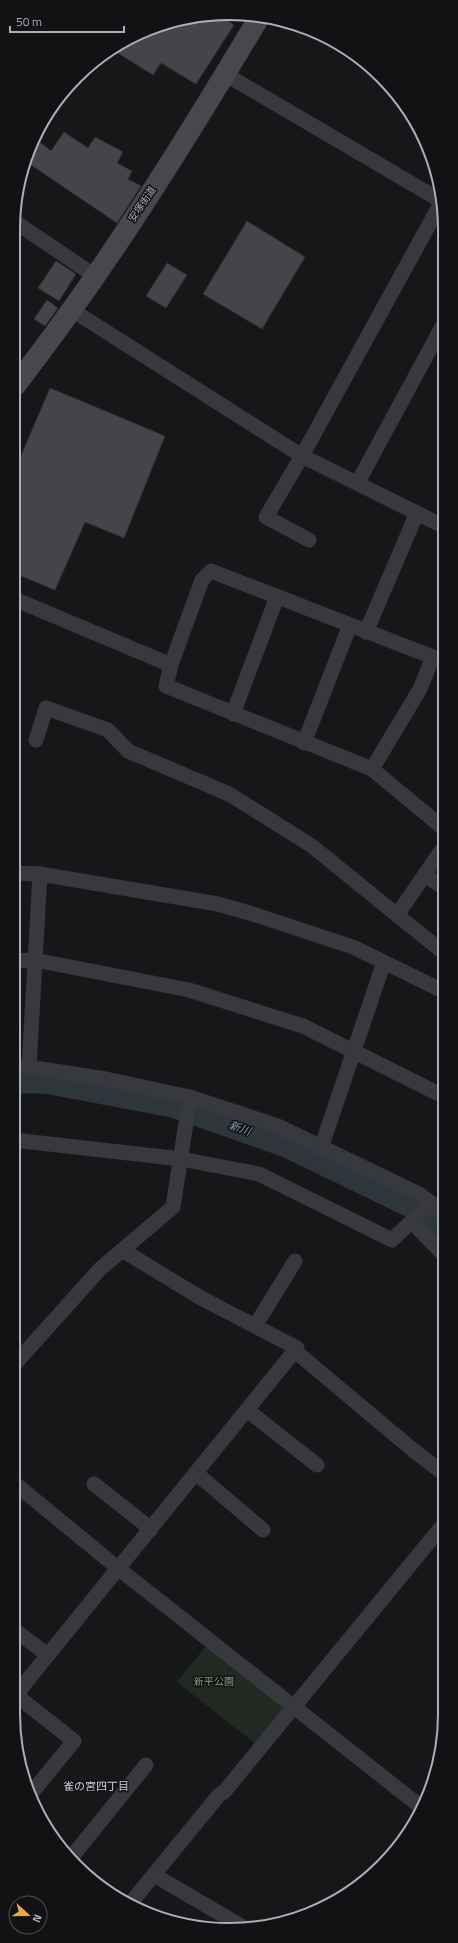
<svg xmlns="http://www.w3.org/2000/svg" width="458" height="1943" font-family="'Titillium Web','Noto Sans JP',sans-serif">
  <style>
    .green { fill: #222922 }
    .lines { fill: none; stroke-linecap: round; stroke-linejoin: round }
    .river { stroke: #2e363c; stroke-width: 27 }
    .building { fill: #444549; stroke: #313135 }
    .minor { stroke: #38393e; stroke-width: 15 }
    .secondary { stroke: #47484d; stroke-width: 21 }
    .labels { text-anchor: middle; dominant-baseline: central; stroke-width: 3; stroke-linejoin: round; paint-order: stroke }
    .street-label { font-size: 10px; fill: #aaafb8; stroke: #121214 }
    .park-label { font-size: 10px; fill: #83a184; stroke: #121214 }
    .water-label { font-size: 11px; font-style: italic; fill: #859cb0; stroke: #121214 }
    .neighbourhood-label { font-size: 11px; fill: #cbced4; stroke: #121214 }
    .rim { fill: none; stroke: #aaafb8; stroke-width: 2 }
  </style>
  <rect width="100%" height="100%" fill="#171719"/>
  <!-- green -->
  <polygon class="green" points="206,1646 285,1708 257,1745 177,1682"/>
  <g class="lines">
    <!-- river -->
    <polyline class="river" points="14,1080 45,1080 173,1104 287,1144 413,1205 443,1234"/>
  </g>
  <!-- building -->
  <g class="building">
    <polygon points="223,17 234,25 196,84 161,63 153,75 113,50 173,20"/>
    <polygon points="64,132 88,148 95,137 123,152 117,163 132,171 128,179 141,186 117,223 28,163 36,139 51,151"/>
    <polygon points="247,221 305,257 262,329 203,294"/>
    <polygon points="56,261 76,274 59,301 38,288"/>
    <polygon points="167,263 187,275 166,308 146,296"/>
    <polygon points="47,300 58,308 45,326 34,319"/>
    <polygon points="50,388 165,436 124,538 85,522 55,590 14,573 15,470"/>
  </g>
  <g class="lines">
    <!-- minor -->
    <g class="minor">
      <polyline points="225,74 443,202"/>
      <polyline points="15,222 95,276"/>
      <polyline points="72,310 302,456 443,526"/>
      <polyline points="358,482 443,325"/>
      <polyline points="309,540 266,517 302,456 442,201"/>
      <polyline points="14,599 171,665"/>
      <polyline points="366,632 417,513"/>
      <polyline points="233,714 277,597"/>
      <polyline points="36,740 46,708 108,730 128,751 229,794 312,846 397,915"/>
      <polyline points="304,743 350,625"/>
      <polyline points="372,769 420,689 433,657 211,571 202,580 171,665 166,686 372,769 443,828"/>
      <polyline points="14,873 40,874 218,904 253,914 353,947 443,991"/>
      <polyline points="425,875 443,887"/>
      <polyline points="443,952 397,915 443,848"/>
      <polyline points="14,961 35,960 189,990 303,1026 443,1096"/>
      <polyline points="14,1067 29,1067 106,1079 190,1097 278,1126 419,1194 431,1203 443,1215"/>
      <polyline points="29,1067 40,874"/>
      <polyline points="14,1140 181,1159 259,1174 392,1240 431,1203"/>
      <polyline points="321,1148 384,962"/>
      <polyline points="412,1222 443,1254"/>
      <polyline points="255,1326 295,1261"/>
      <polyline points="295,1351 413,1450 443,1473"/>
      <polyline points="13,1366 100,1269 173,1207 190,1097"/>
      <polyline points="247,1410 317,1465"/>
      <polyline points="196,1473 263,1530"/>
      <polyline points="13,1482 119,1569 421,1807"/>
      <polyline points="94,1484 151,1529"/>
      <polyline points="13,1629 48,1655"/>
      <polyline points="17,1696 74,1741 29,1796"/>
      <polyline points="13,1701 26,1682 297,1348 201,1298 122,1250"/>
      <polyline points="70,1859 146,1765"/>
      <polyline points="154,1875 241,1926"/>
      <polyline points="129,1905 219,1795 224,1792 443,1525"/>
    </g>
    <!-- secondary -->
    <path class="secondary" d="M15,386c91,-117 169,-243 245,-370"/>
  </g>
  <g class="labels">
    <!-- street labels -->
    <g class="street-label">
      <text transform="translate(142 204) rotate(-56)">安塚街道</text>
    </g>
    <!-- park labels -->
    <g class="park-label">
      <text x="214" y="1681">新平公園</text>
    </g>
    <!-- water labels -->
    <g class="water-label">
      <text transform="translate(240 1128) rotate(19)">新川</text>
    </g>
    <!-- neighbourhood labels -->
    <g class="neighbourhood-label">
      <text x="96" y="1786">雀の宮四丁目</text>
    </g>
  </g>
  <!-- crop -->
  <path d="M0 0H458V1943H0ZM229 20H229A209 209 0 0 1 438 229V1714A209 209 0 0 1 229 1923H229A209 209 0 0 1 20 1714V229A209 209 0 0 1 229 20Z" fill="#121214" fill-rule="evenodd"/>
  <path class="rim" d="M229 20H229A209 209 0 0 1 438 229V1714A209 209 0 0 1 229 1923H229A209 209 0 0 1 20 1714V229A209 209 0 0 1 229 20Z"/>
  <!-- north arrow -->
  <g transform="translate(28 1915) rotate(111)"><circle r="19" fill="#121214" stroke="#4f5156"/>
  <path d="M0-3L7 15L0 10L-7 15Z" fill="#e3aa45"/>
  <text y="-6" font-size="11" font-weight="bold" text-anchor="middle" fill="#aaafb8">N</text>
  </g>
  <!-- scale -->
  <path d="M10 26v6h114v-6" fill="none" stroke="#aaafb8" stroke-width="2"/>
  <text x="16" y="26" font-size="12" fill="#aaafb8" stroke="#121214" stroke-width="3" paint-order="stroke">50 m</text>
</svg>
